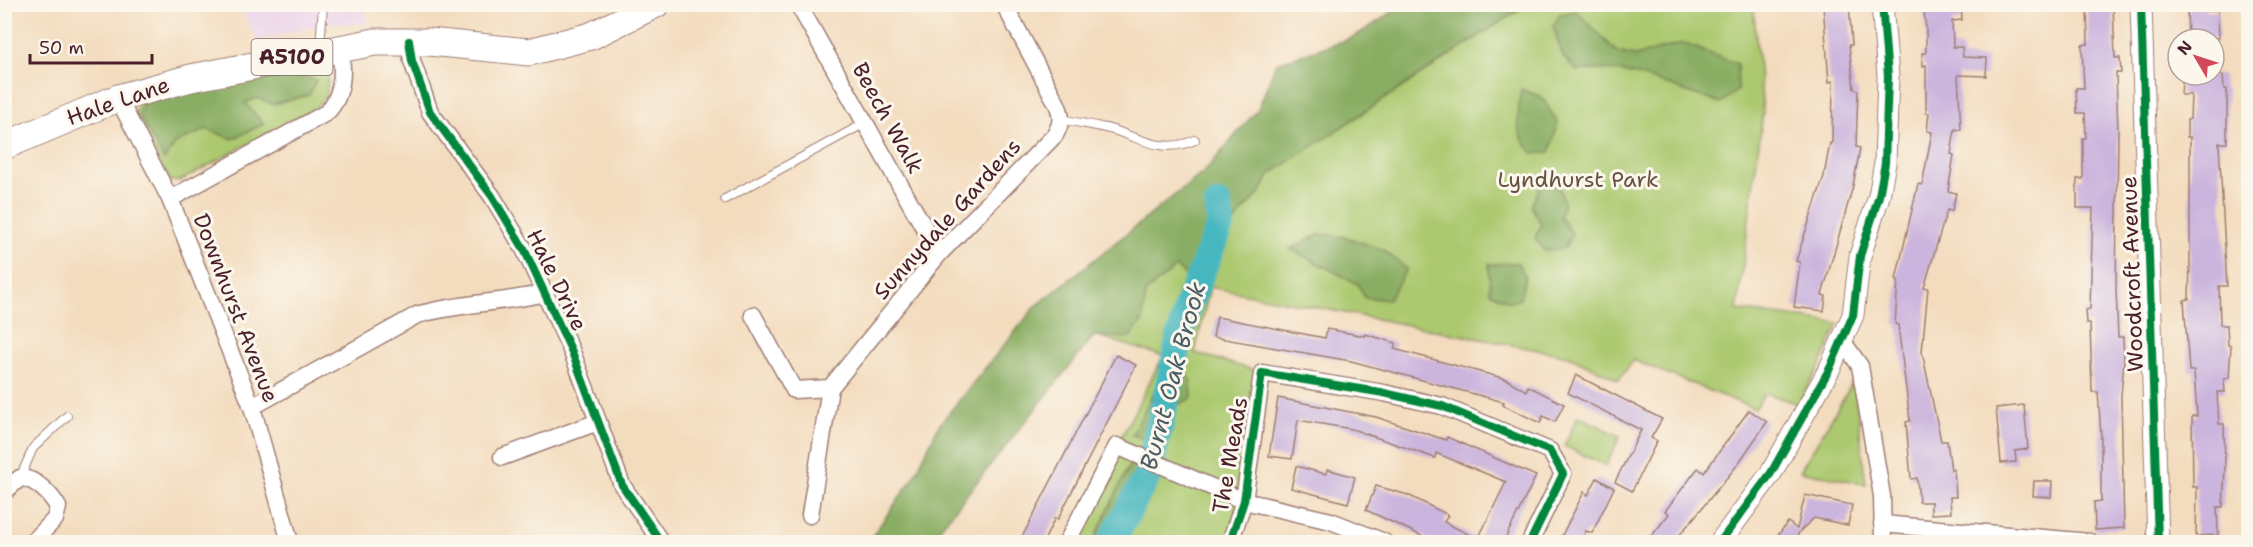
<svg xmlns="http://www.w3.org/2000/svg" width="2253" height="547" font-family="'Shantell Sans',sans-serif">
  <style>
    .built { fill: #ebd1eb }
    .green { fill: #acc96f; stroke: #7b744d; stroke-width: 1.5 }
    .forest { fill: #89ad62; stroke: #6a6646; stroke-width: 1.5 }
    .lines { fill: none; stroke-linecap: round; stroke-linejoin: round }
    .river { stroke: #47b7bf; stroke-width: 28 }
    .building { fill: #cbb4dd }
    .service-casing { stroke: #9e7e74; stroke-width: 10 }
    .minor-casing { stroke: #9e7e74; stroke-width: 19 }
    .tertiary-casing { stroke: #9e7e74; stroke-width: 23 }
    .primary-casing { stroke: #9e7e74; stroke-width: 29 }
    .service { stroke: #fff; stroke-width: 8 }
    .minor { stroke: #fff; stroke-width: 16 }
    .tertiary { stroke: #fff; stroke-width: 21 }
    .primary { stroke: #fff; stroke-width: 27 }
    .cycleway-casing { stroke: #fbf7ec; stroke-width: 11 }
    .cycleway { stroke: #00873e; stroke-width: 8 }
    .labels { text-anchor: middle; dominant-baseline: central; stroke-width: 6; stroke-linejoin: round; paint-order: stroke }
    .shield { fill: #fbf7ec; stroke: #7f6065; stroke-width: 1.5 }
    .shield-label { font-size: 21px; font-weight: bold; fill: #4a1f2b }
    .street-label { font-size: 22px; fill: #4a1f2b; stroke: #fbf7ec }
    .park-label { font-size: 22px; fill: #67523f; stroke: #fbf7ec }
    .water-label { font-size: 24px; font-style: italic; fill: #495c66; stroke: #fbf7ec }
  </style>
  <rect width="100%" height="100%" fill="#fbf7ec"/>
  <filter id="ink" filterUnits="userSpaceOnUse"><feTurbulence type="fractalNoise" baseFrequency=".0167" numOctaves="2"/><feDisplacementMap in="SourceGraphic" scale="12" xChannelSelector="R" yChannelSelector="G"/><feConvolveMatrix kernelMatrix="1 2 1 2 8 2 1 2 1" color-interpolation-filters="sRGB"/></filter>
  <filter id="wash" filterUnits="userSpaceOnUse"><feTurbulence type="fractalNoise" baseFrequency=".008" numOctaves="4" result="noise"/><feDisplacementMap in="SourceGraphic" scale="24" xChannelSelector="R" yChannelSelector="G"/><feGaussianBlur stdDeviation="1.35" result="paint"/><feColorMatrix in="noise" values="0 0 0 0 0 0 0 0 0 0 0 0 0 0 0 0 0 1.4 0 .05"/><feComposite in="paint" operator="in"/></filter>
  <g filter="url(#wash)">
    <rect width="100%" height="100%" fill="#f3dcbe"/>
    <!-- built -->
    <polygon class="built" points="240,5 364,5 369,24 330,23 257,41"/>
    <!-- green -->
    <g class="green">
      <polygon points="1526,5 1753,5 1763,112 1737,310 1839,323 1821,364 1798,404 1765,393 1755,409 1633,360 1619,380 1569,356 1210,287 1195,353 1264,373 1230,542 1067,542 1163,356 1094,335 1267,176"/>
      <polygon points="328,64 327,94 316,107 180,181 170,181 134,115 140,101"/>
      <polygon points="1854,382 1866,484 1800,471 1853,382"/>
      <polygon points="1578,416 1620,436 1606,466 1564,446"/>
    </g>
    <!-- forest -->
    <g class="forest">
      <path d="M1403,5h123l-257,170c-8,24 -22,28 -35,48 -30,45 -46,91 -52,145l9,12 1,18 -21,10 -11,37 -28,-10 26,-52 32,-103 -14,-13 -30,25 -4,30 -13,16 -35,-2 -165,206h-61l46,-65 25,-52 96,-118 170,-136 53,-62 18,-46 78,-26z"/>
      <path d="M1576,11l41,41 18,4 48,-13 54,21 1,26 -17,13c-50,-14 -90,-39 -144,-32l-14,-14 -10,-31 7,-12z"/>
      <polygon points="298,76 316,80 309,95 273,104 257,98 245,103 264,124 232,139 207,129 176,143 164,160 139,116 143,103 199,87"/>
      <path d="M1521,89l21,8 16,26 -8,29 -16,2c-22,-22 -16,-36 -13,-65z"/>
      <polygon points="1541,184 1559,186 1564,202 1560,217 1572,233 1565,248 1544,251 1535,238 1541,224 1531,206"/>
      <polygon points="1320,234 1345,237 1382,249 1407,269 1388,300 1364,297 1358,284 1290,249"/>
      <polygon points="1518,263 1525,276 1520,299 1510,302 1490,292 1489,264"/>
      <polygon points="1130,464 1156,472 1120,542 1093,542"/>
    </g>
    <g class="lines">
      <!-- river -->
      <polyline class="river" points="1111,542 1148,475 1187,308 1221,223 1218,205"/>
    </g>
    <g id="blocks">
      <!-- building -->
      <g class="building">
        <polygon points="1823,4 1849,4 1852,45 1849,45 1854,89 1858,90 1856,147 1860,148 1853,186 1822,295 1826,296 1824,311 1794,307 1800,262 1796,261 1824,176 1830,143 1832,143 1833,81 1829,82"/>
        <polygon points="1923,4 1961,4 1962,20 1952,21 1953,47 1962,47 1963,57 1987,58 1986,76 1958,75 1961,130 1955,129 1951,154 1954,155 1948,191 1956,193 1952,211 1947,210 1924,288 1928,288 1922,352 1941,441 1947,441 1951,470 1954,469 1956,497 1950,497 1951,513 1931,514 1931,502 1919,502 1917,478 1911,479 1906,422 1910,421 1898,325 1895,324 1898,280 1896,279 1918,184 1922,185 1932,132 1927,131 1929,113 1926,113 1926,65 1923,66 1922,53 1926,53 1926,29"/>
        <polygon points="2113,5 2115,58 2120,58 2121,73 2116,73 2118,131 2116,290 2118,337 2123,337 2124,361 2121,396 2124,528 2095,530 2094,502 2101,501 2101,436 2098,392 2092,392 2090,323 2086,323 2085,310 2090,309 2093,208 2077,208 2077,179 2083,179 2083,138 2086,138 2085,113 2077,113 2076,88 2084,88 2082,45 2088,44 2087,6"/>
        <polygon points="2205,7 2206,11 2218,10 2219,38 2188,39 2187,8"/>
        <polygon points="2188,75 2223,75 2224,89 2227,89 2227,143 2219,143 2227,286 2219,286 2220,325 2227,325 2228,345 2231,346 2229,378 2224,379 2225,392 2217,392 2219,424 2224,424 2225,467 2223,507 2217,507 2218,535 2196,536 2197,487 2193,487 2192,416 2197,416 2194,371 2189,371 2184,300 2189,299 2190,260 2190,137 2187,137 2187,120 2190,119 2191,95 2181,95 2182,81 2188,81"/>
        <polygon points="1217,317 1325,338 1327,329 1365,336 1365,334 1396,343 1394,349 1506,379 1526,391 1528,386 1564,404 1555,422 1543,416 1540,423 1503,405 1504,402 1351,361 1213,337"/>
        <polygon points="1116,355 1136,365 1058,519 1055,518 1043,543 1019,543"/>
        <polygon points="1576,375 1662,419 1651,438 1657,441 1632,491 1615,482 1641,430 1568,393"/>
        <polygon points="1278,398 1376,417 1446,440 1447,437 1536,476 1503,543 1437,543 1366,510 1376,486 1408,495 1448,515 1444,522 1478,539 1506,482 1436,453 1435,458 1352,429 1298,420 1292,459 1269,456"/>
        <polygon points="2024,405 2028,449 2015,451 2016,462 2001,463 1996,408"/>
        <polygon points="1749,410 1767,422 1735,468 1673,543 1646,543 1669,514 1665,511 1698,468 1704,473"/>
        <polygon points="1296,466 1326,474 1327,469 1355,477 1348,503 1291,488"/>
        <polygon points="1597,478 1614,488 1592,533 1586,531 1580,543 1558,543 1584,492 1588,495"/>
        <polygon points="2034,481 2052,481 2051,497 2033,496"/>
        <polygon points="1805,495 1852,505 1848,525 1814,518 1800,531 1793,543 1772,543 1788,522 1797,529"/>
      </g>
    </g>
  </g>
  <g filter="url(#ink)">
    <use href="#blocks" fill-opacity="0" stroke="#9e7e74" stroke-width="1.5"/>
    <g class="lines">
      <!-- service casing -->
      <g class="service-casing">
        <g id="service">
          <polyline points="320,48 323,4"/>
          <path d="M1061,119c17,4 35,6 52,11 29,9 51,24 82,10"/>
          <polyline points="725,199 865,123"/>
          <polyline points="20,478 33,448 67,416"/>
        </g>
      </g>
      <!-- minor casing -->
      <g class="minor-casing">
        <g id="minor">
          <polyline points="798,4 939,254"/>
          <polyline points="409,41 412,61 430,112 492,196 524,249 572,352 622,485 661,542"/>
          <polyline points="118,98 170,199 252,407 290,542"/>
          <path d="M170,199l156,-86c18,-17 18,-42 14,-65"/>
          <polyline points="753,315 794,390 830,388"/>
          <polyline points="1843,342 1860,366 1882,496 1883,542"/>
          <path d="M830,388l109,-134 116,-119c6,-11 8,-18 2,-31l-53,-100"/>
          <path d="M252,407l165,-92c42,-12 86,-12 128,-22"/>
          <polyline points="502,457 598,422"/>
          <path d="M4,492l16,-14c16,0 31,17 38,29l-3,12 -22,23"/>
          <polyline points="810,515 830,388"/>
          <polyline points="1882,524 2090,542"/>
          <polyline points="1067,542 1117,446 1244,501 1331,521 1384,542"/>
          <polyline points="1230,542 1244,501 1262,373 1384,393 1442,406 1550,451 1563,474 1530,542"/>
        </g>
      </g>
      <!-- tertiary casing -->
      <g class="tertiary-casing">
        <g id="tertiary">
          <polyline points="2141,4 2158,542"/>
          <polyline points="1720,542 1771,473 1830,368 1853,315 1860,256 1879,196 1885,163 1888,76 1882,4"/>
        </g>
      </g>
      <!-- primary casing -->
      <g class="primary-casing">
        <polyline id="primary" points="4,146 118,98 191,78 375,42 429,42 529,52 591,36 656,4"/>
      </g>
      <!-- service -->
      <use href="#service" class="service"/>
      <!-- minor -->
      <use href="#minor" class="minor"/>
      <!-- tertiary -->
      <use href="#tertiary" class="tertiary"/>
      <!-- primary -->
      <use href="#primary" class="primary"/>
      <!-- cycleway casing -->
      <g class="cycleway-casing">
        <g id="cycleway">
          <polyline points="2141,4 2158,542"/>
          <polyline points="409,41 412,61 430,112 492,196 524,249 572,352 622,485 661,542"/>
          <polyline points="1230,542 1244,501 1262,373 1384,393 1442,406 1550,451 1563,474 1530,542"/>
          <polyline points="1720,542 1771,473 1830,368 1853,315 1860,256 1879,196 1885,163 1888,76 1882,4"/>
        </g>
      </g>
      <!-- cycleway -->
      <use href="#cycleway" class="cycleway"/>
    </g>
  </g>
  <g class="labels">
    <!-- shield labels -->
    <rect class="shield" x="251.5" y="39" width="81" height="36" rx="4.5"/>
    <g class="shield-label">
      <text x="292" y="57">A5100</text>
    </g>
    <!-- street labels -->
    <g class="street-label">
      <text transform="translate(118 101) rotate(-19)">Hale Lane</text>
      <text transform="translate(888 118) rotate(61)">Beech Walk</text>
      <text transform="translate(947 219) rotate(-48)">Sunnydale Gardens</text>
      <text transform="translate(2132 274) rotate(-92)">Woodcroft Avenue</text>
      <text transform="translate(557 280) rotate(64)">Hale Drive</text>
      <text transform="translate(236 308) rotate(69)">Downhurst Avenue</text>
      <text transform="translate(1230 455) rotate(-80)">The Meads</text>
    </g>
    <!-- park labels -->
    <g class="park-label">
      <text x="1578" y="179">Lyndhurst Park</text>
    </g>
    <!-- water labels -->
    <g class="water-label">
      <text transform="translate(1173 376) rotate(-75)">Burnt Oak Brook</text>
    </g>
  </g>
  <!-- margin -->
  <rect width="2253" height="547" fill="none" stroke="#fbf7ec" stroke-width="24"/>
  <!-- north arrow -->
  <g transform="translate(2196 57) rotate(309)"><circle r="28" fill="#fbf7ec" stroke="#b4a19f" stroke-width="1.5"/>
  <path d="M0-4.5L10 22L0 15L-10 22Z" fill="#d1495b"/>
  <text y="-9" font-size="16" font-weight="bold" text-anchor="middle" fill="#4a1f2b">N</text>
  </g>
  <!-- scale -->
  <path d="M30 54v9h122v-9" fill="none" stroke="#4a1f2b" stroke-width="3"/>
  <text x="39" y="54" font-size="18" fill="#4a1f2b" stroke="#fbf7ec" stroke-width="4.5" paint-order="stroke">50 m</text>
</svg>
